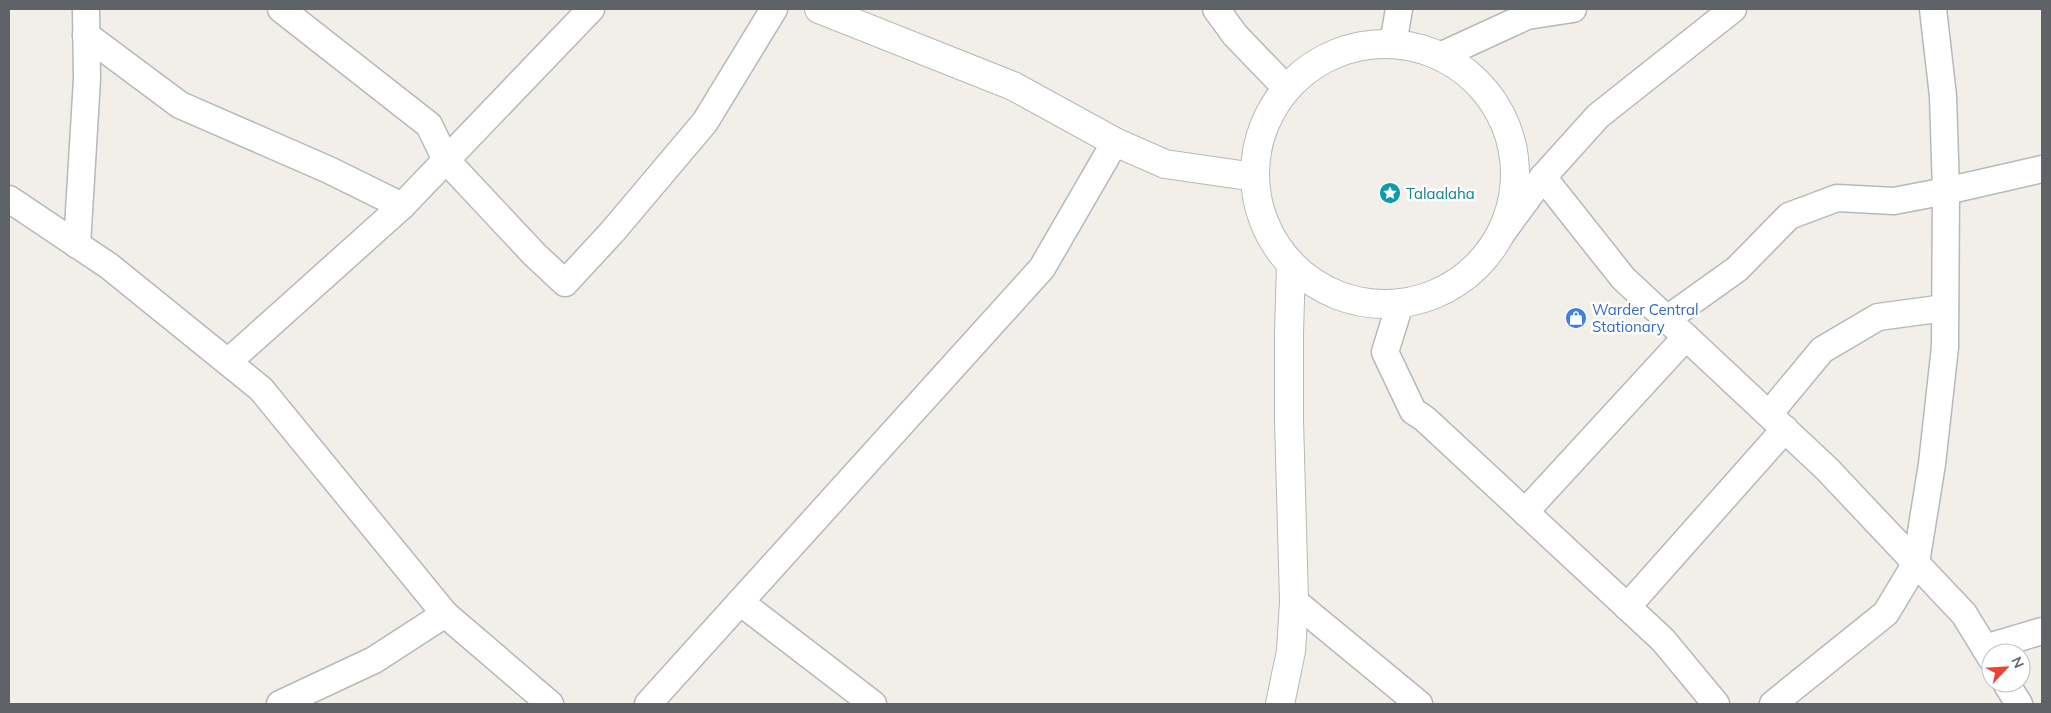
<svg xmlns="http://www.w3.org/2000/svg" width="2051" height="713" font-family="Mulish,sans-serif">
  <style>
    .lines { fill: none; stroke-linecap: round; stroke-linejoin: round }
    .minor-casing { stroke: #b5b8bc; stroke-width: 29 }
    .tertiary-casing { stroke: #b5b8bc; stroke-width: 30 }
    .minor { stroke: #fff; stroke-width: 26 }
    .tertiary { stroke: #fff; stroke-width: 28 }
    .labels { text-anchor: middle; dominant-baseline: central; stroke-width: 5; stroke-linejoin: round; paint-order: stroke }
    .culture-label { font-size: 15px; fill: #0d838f; stroke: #fff; text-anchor: start }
    .shop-label { font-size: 15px; fill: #366cbe; stroke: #fff; text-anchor: start }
  </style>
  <rect width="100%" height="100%" fill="#f1efe8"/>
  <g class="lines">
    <!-- minor casing -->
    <g class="minor-casing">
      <g id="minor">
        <polyline points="281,9 429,125 446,160 534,254 565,283 613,231 705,122 774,9"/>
        <polyline points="1216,9 1235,35 1286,88"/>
        <polyline points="86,35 180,105 329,170 402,206"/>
        <polyline points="1393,44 1399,9"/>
        <polyline points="1440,56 1527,16 1573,9"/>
        <polyline points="1543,177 1623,278 1827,469 1964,614 1991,658"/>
        <polyline points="9,199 109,266 261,389 445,614 550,704"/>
        <polyline points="1497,240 1543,177 1598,116 1733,9"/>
        <polyline points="77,245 87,79 86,9"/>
        <polyline points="1400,304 1385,352 1413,411 1425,419 1663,640 1716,704"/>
        <polyline points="1667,319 1737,269 1789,216 1837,198 1894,201 1946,191 2042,169"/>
        <polyline points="228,362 402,206 591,9"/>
        <polyline points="1769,414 1822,350 1878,317 1945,308"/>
        <polyline points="1525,512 1686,337"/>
        <polyline points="1294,601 1419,704"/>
        <polyline points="740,602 873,704"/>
        <polyline points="1627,607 1785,429"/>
        <polyline points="1985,648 2042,631"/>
        <polyline points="2006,683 2019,704"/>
        <polyline points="280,704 374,660 445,614"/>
        <polyline points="648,704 1042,268 1115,142"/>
        <polyline points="1773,704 1886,613 1916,563 1932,464 1945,347 1946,191 1943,96 1933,9"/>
      </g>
    </g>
    <!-- tertiary casing -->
    <g class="tertiary-casing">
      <g id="tertiary">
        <polyline points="819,9 1013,86 1115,142 1165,164 1255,177"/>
        <circle cx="1385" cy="174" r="130"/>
        <polyline points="1280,704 1291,651 1294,601 1289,420 1289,334 1291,264"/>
      </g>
    </g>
    <!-- minor -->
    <use href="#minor" class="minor"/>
    <!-- tertiary -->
    <use href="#tertiary" class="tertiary"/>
  </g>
  <!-- icons -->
  <defs>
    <g id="sight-disc" transform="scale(1.125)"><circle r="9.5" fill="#0f9aa8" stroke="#fff"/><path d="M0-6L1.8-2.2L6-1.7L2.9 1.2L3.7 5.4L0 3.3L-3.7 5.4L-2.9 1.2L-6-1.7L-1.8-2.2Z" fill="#fff"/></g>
    <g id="shop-disc" transform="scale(1.125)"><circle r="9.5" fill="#3f7fe0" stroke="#fff"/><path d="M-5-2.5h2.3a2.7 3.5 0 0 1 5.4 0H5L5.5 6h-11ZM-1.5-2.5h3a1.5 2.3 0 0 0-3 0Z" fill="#fff"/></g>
  </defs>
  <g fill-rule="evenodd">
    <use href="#sight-disc" x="1390" y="193"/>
    <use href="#shop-disc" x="1576" y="318"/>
  </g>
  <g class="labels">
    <!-- culture labels -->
    <g class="culture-label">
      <text x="1406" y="193">Talaalaha</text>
    </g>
    <!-- shop labels -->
    <g class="shop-label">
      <text x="1592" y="309">Warder Central<tspan x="1592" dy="17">Stationary</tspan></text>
    </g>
  </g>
  <!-- border -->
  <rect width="2051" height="713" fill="none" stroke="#5f6368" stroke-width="20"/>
  <!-- north arrow -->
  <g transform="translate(2006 668) rotate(65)"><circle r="24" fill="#ffffff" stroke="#bfc1c3"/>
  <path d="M0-4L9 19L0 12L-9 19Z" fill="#ea4335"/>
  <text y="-8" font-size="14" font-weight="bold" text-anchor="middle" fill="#5f6368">N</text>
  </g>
</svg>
